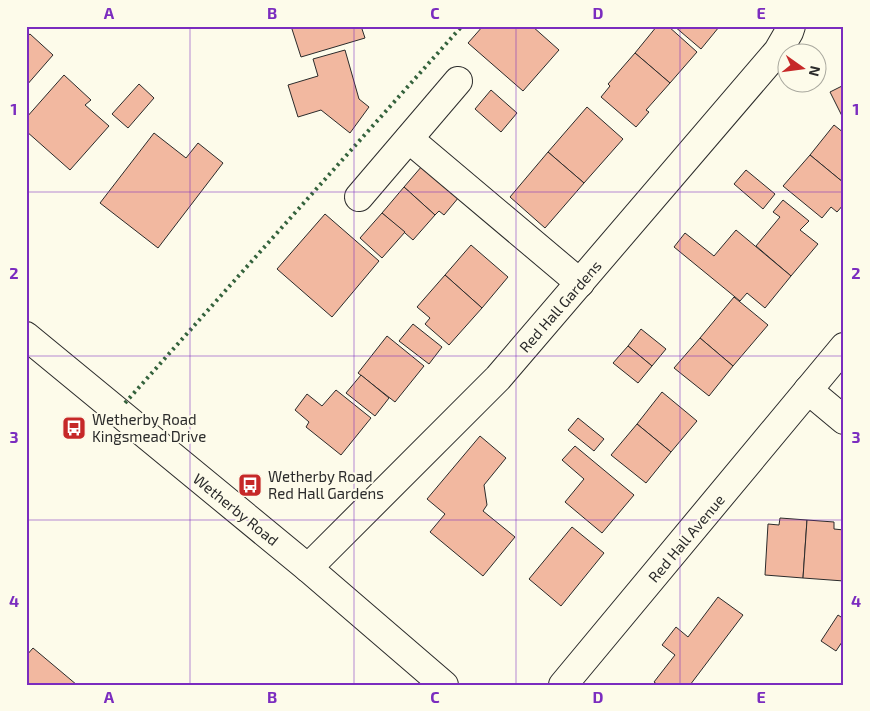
<svg xmlns="http://www.w3.org/2000/svg" width="870" height="711" font-family="'Exo 2',sans-serif">
  <style>
    .building { fill: #f2b8a0; stroke: #2b2b2b }
    .lines { fill: none; stroke-linecap: round; stroke-linejoin: round }
    .minor-casing { stroke: #2b2b2b; stroke-width: 30 }
    .major-casing { stroke: #2b2b2b; stroke-width: 30 }
    .minor { stroke: #fdfbea; stroke-width: 28 }
    .major { stroke: #fdfbea; stroke-width: 28 }
    .hedge { stroke: #34623c; stroke-width: 4; stroke-dasharray: 2.5 4; stroke-linecap: butt }
    .grid { fill: none; stroke: #7b2cbf; stroke-width: 1; stroke-opacity: 0.55 }
    .labels { text-anchor: middle; dominant-baseline: central; stroke-width: 4; stroke-linejoin: round; paint-order: stroke }
    .street-label { font-size: 15px; fill: #2b2b2b; stroke: #fdfbea }
    .poi-label { font-size: 15px; fill: #2b2b2b; stroke: #fdfbea; text-anchor: start }
    .neatline { fill: none; stroke: #7b2cbf; stroke-width: 2 }
    .grid-label { font-size: 16px; text-anchor: middle; font-weight: bold; fill: #7b2cbf }
  </style>
  <rect width="100%" height="100%" fill="#fdfbea"/>
  <!-- building -->
  <g class="building">
    <polygon points="291,26 361,26 365,38 301,57"/>
    <polygon points="483,26 532,26 559,50 523,91 468,43"/>
    <polygon points="657,26 668,26 697,52 670,83 635,53"/>
    <polygon points="674,26 718,26 719,27 701,49"/>
    <polygon points="30,34 53,55 26,86 26,37"/>
    <polygon points="345,50 359,99 369,107 350,133 321,110 298,117 288,85 318,76 313,59"/>
    <polygon points="635,53 670,83 646,110 649,112 636,127 601,97 610,86 608,84"/>
    <polygon points="64,75 91,100 85,105 109,126 70,170 26,131 26,118"/>
    <polygon points="139,84 154,98 128,128 112,114"/>
    <polygon points="844,85 844,120 830,92"/>
    <polygon points="491,90 517,113 501,132 475,109"/>
    <polygon points="587,107 623,139 584,183 548,152"/>
    <polygon points="834,125 844,133 844,183 810,155"/>
    <polygon points="154,133 186,158 198,143 223,163 158,248 100,203"/>
    <polygon points="548,152 584,183 545,228 510,197"/>
    <polygon points="810,155 844,183 844,204 837,212 831,207 822,218 783,186"/>
    <polygon points="422,166 459,197 444,215 439,211 435,215 404,187"/>
    <polygon points="746,170 775,194 763,209 734,184"/>
    <polygon points="404,187 435,215 413,240 382,213"/>
    <polygon points="783,200 809,221 800,230 818,244 791,276 756,246 780,217 773,212"/>
    <polygon points="382,213 405,232 382,258 360,238"/>
    <polygon points="325,214 379,261 332,317 277,269"/>
    <polygon points="736,230 791,276 765,308 747,293 740,301 674,247 685,233 714,256"/>
    <polygon points="471,245 508,277 482,308 445,275"/>
    <polygon points="445,275 482,308 449,345 425,324 430,318 417,307"/>
    <polygon points="734,297 768,325 733,366 700,338"/>
    <polygon points="413,324 442,347 429,364 399,341"/>
    <polygon points="641,329 666,349 652,366 628,346"/>
    <polygon points="387,336 424,366 395,402 358,373"/>
    <polygon points="700,338 733,366 709,396 674,368"/>
    <polygon points="628,346 652,366 638,383 613,363"/>
    <polygon points="361,375 389,398 375,416 346,393"/>
    <polygon points="336,390 371,418 341,455 306,427 309,422 295,410 307,394 322,406"/>
    <polygon points="662,392 697,421 671,452 637,424"/>
    <polygon points="578,418 604,439 594,451 568,430"/>
    <polygon points="637,424 671,452 646,483 611,455"/>
    <polygon points="480,436 506,458 484,485 487,505 483,511 515,537 483,576 430,532 445,514 427,499"/>
    <polygon points="575,446 634,495 602,533 565,502 584,479 562,460"/>
    <polygon points="780,518 807,520 803,578 765,575 768,524 779,525"/>
    <polygon points="807,520 834,522 834,529 844,530 844,581 803,578"/>
    <polygon points="572,527 604,553 561,606 529,579"/>
    <polygon points="718,597 743,615 690,685 658,685 654,682 675,655 662,645 676,627 688,637"/>
    <polygon points="838,615 844,619 844,639 836,651 821,641"/>
    <polygon points="33,648 77,685 26,685 26,656"/>
  </g>
  <g class="lines">
    <!-- minor casing -->
    <g class="minor-casing">
      <g id="minor">
        <polyline points="409,139 580,283"/>
        <polyline points="359,197 458,81"/>
        <polyline points="808,390 844,420"/>
        <polyline points="308,568 498,378 778,51 789,32 791,26"/>
        <polyline points="563,685 844,347"/>
      </g>
    </g>
    <!-- major casing -->
    <g class="major-casing">
      <polyline id="major" points="26,336 308,568 444,685"/>
    </g>
    <!-- minor -->
    <use href="#minor" class="minor"/>
    <!-- major -->
    <use href="#major" class="major"/>
    <!-- hedge -->
    <polyline class="hedge" points="125,403 462,26"/>
  </g>
  <!-- grid -->
  <path class="grid" d="M190,26v659M354,26v659M516,26v659M680,26v659M26,192h818M26,356h818M26,520h818"/>
  <!-- icons -->
  <defs>
    <g id="bus-square" transform="scale(1.25)"><rect x="-9" y="-9" width="18" height="18" rx="4" fill="#c62828" stroke="#fdfbea"/><path d="M-5-6H5V4H4V6H2V4H-2V6H-4V4H-5ZM-3.5-4V0h7V-4ZM-3.5 1.2v1.5H-2V1.2ZM2 1.2v1.5H3.5V1.2Z" fill="#fff"/></g>
  </defs>
  <g fill-rule="evenodd">
    <use href="#bus-square" x="74" y="428"/>
    <use href="#bus-square" x="250" y="485"/>
  </g>
  <g class="labels">
    <!-- street labels -->
    <g class="street-label">
      <text transform="translate(560 306) rotate(-49)">Red Hall Gardens</text>
      <text transform="translate(236 509) rotate(39)">Wetherby Road</text>
      <text transform="translate(686 538) rotate(-50)">Red Hall Avenue</text>
    </g>
    <!-- poi labels -->
    <g class="poi-label">
      <text x="92" y="419">Wetherby Road<tspan x="92" dy="17">Kingsmead Drive</tspan></text>
      <text x="268" y="476">Wetherby Road<tspan x="268" dy="17">Red Hall Gardens</tspan></text>
    </g>
  </g>
  <!-- border -->
  <rect width="870" height="711" fill="none" stroke="#fdfbea" stroke-width="55"/>
  <!-- north arrow -->
  <g transform="translate(802 68) rotate(104)"><circle r="24" fill="#fdfbea" stroke="#a9a89e"/>
  <path d="M0-4L9 19L0 12L-9 19Z" fill="#c62828"/>
  <text y="-8" font-size="14" font-weight="bold" text-anchor="middle" fill="#2b2b2b">N</text>
  </g>
  <rect x="28" y="28" width="814" height="656" class="neatline"/>
  <g class="grid-label">
    <text x="109" y="19">A</text>
    <text x="272" y="19">B</text>
    <text x="435" y="19">C</text>
    <text x="598" y="19">D</text>
    <text x="761" y="19">E</text>
    <text x="14" y="115">1</text>
    <text x="856" y="115">1</text>
    <text x="14" y="279">2</text>
    <text x="856" y="279">2</text>
    <text x="14" y="443">3</text>
    <text x="856" y="443">3</text>
    <text x="14" y="607">4</text>
    <text x="856" y="607">4</text>
    <text x="109" y="703">A</text>
    <text x="272" y="703">B</text>
    <text x="435" y="703">C</text>
    <text x="598" y="703">D</text>
    <text x="761" y="703">E</text>
  </g>
</svg>
